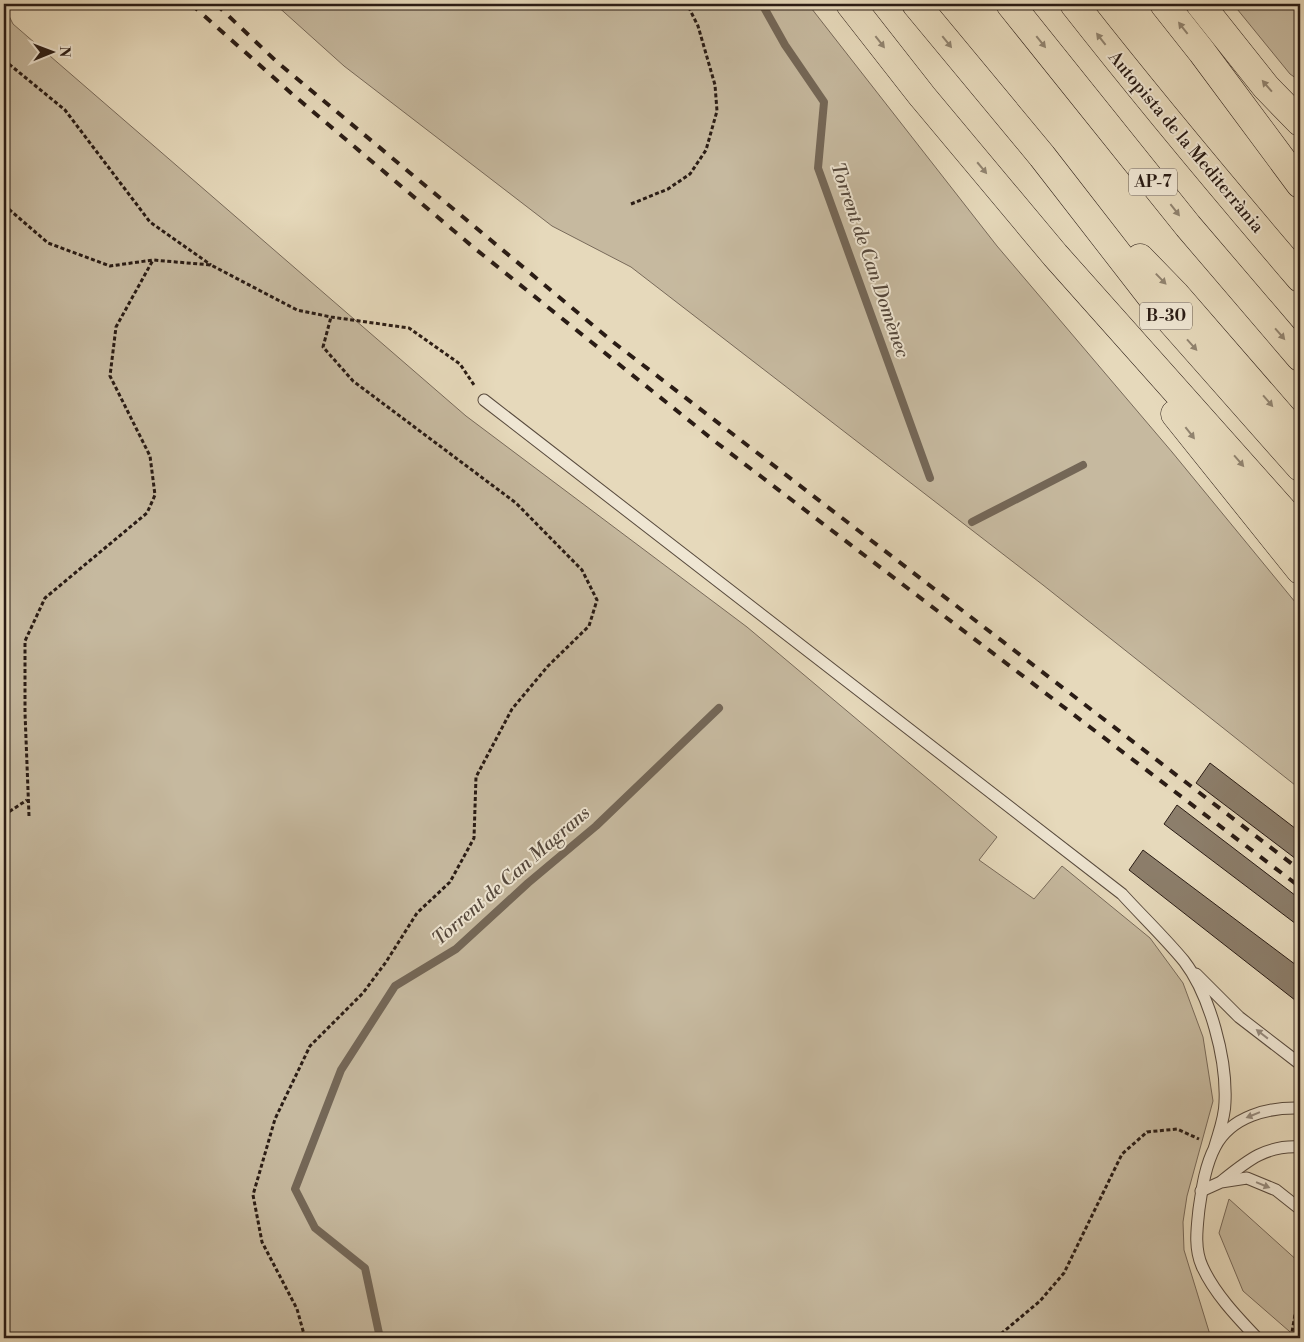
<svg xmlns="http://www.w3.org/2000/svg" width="1304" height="1342" font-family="'Libre Bodoni',serif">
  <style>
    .green { fill: #c6b99f; stroke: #786a5a }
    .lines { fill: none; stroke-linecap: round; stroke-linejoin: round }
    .stream { stroke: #746757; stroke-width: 8 }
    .building { fill: #8c7e6b; stroke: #2a1c15 }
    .lane-casing { stroke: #594b3e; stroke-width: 13 }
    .highway-casing { stroke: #2a1c15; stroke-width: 29 }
    .path { stroke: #2a1c15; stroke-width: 3; stroke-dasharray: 4 2.5; stroke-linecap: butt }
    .lane { stroke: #efe6d3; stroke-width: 11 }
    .highway { stroke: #e6d9bb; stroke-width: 28 }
    .rail { stroke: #2a1c15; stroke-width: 4; stroke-dasharray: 9 9; stroke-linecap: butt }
    .oneway { fill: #918470 }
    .oneway2 { fill: #968b7e }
    .labels { text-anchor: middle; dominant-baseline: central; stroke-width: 4; stroke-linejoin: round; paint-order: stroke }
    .shield { fill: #efe6d3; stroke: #65594e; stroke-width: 1 }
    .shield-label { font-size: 16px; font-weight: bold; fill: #2a1c15 }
    .street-label { font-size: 18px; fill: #2a1c15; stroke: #efe6d3 }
    .water-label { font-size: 19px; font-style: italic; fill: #55483c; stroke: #efe6d3 }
  </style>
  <rect width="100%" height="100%" fill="#e6d9bb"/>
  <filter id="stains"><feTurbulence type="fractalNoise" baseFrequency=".004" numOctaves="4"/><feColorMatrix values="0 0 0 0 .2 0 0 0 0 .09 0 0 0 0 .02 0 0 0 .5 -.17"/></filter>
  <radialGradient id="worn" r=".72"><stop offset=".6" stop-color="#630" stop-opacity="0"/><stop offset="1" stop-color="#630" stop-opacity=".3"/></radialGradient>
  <!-- green -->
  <g class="green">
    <polygon points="275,4 808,4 997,246 1172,452 1300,608 1300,789 1043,585 631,267 552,226 344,66"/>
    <polygon points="1233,4 1300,4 1300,81 1290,74"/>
    <polygon points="4,6 13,24 466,416 747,627 997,837 979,860 1034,899 1062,866 1150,938 1183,983 1203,1037 1213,1101 1187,1196 1183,1222 1184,1250 1211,1338 4,1338"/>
    <polygon points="1229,1199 1300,1263 1300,1338 1297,1338 1243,1291 1219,1233"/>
  </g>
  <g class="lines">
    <!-- stream -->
    <g class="stream">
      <polyline points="762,4 785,45 824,102 818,168 930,478"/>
      <polyline points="972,522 1083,465"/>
      <polyline points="380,1338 365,1268 315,1228 295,1189 341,1070 395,986 456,949 528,883 596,826 719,708"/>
    </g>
  </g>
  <!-- building -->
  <g class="building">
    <polygon points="1210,763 1300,832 1300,862 1196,783"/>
    <polygon points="1177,805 1300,899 1300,927 1164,824"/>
    <polygon points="1143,850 1300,968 1300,1004 1129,870"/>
  </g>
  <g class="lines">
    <!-- lane casing -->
    <g class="lane-casing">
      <g id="lane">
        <path d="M484,400l638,494c20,22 43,44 62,67 26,34 43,98 41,141 0,15 -6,30 -10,44"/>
        <polyline points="1196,974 1239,1017 1300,1064"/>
        <path d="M1222,1181c26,-21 44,-36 78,-34"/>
        <polyline points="1201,1191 1221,1182 1247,1178 1276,1190 1300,1209"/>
        <path d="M1257,1338c-20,-21 -43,-45 -55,-72 -8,-18 -5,-38 -3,-57 3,-20 6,-43 16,-62 16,-31 54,-40 85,-39"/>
      </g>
    </g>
    <!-- highway casing -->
    <g class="highway-casing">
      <g id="highway">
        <polyline points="850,4 922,96 1055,255 1300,530"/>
        <polyline points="916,4 1042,156 1163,312 1300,467"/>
        <polyline points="1010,4 1188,226 1300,357"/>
        <path d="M1074,4c73,93 149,184 226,274"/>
        <polyline points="1164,4 1202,52 1300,184"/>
        <polyline points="1200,4 1266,87 1300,122"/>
        <polyline points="1140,258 1175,294 1300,438"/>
        <polyline points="1175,414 1300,570"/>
      </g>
    </g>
    <!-- path -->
    <g class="path">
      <polyline points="4,60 65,110 150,222 211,265"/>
      <polyline points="631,204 668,189 690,174 706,150 717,111 715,85 698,26 687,4"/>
      <polyline points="4,205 48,243 110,266 153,260 211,265 297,310 331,317 409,328 460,364 474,385"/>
      <polyline points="4,815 27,800"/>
      <polyline points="29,816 25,713 25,641 45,598 147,513 155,495 150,456 110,376 116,327 153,260"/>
      <polyline points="305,1338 297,1309 262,1242 253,1195 275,1119 310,1046 363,993 386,962 417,913 450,882 474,838 476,777 512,709 548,666 589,626 597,600 582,570 516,503 353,381 323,347 331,317"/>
      <polyline points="996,1338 1040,1301 1064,1273 1122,1154 1147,1132 1177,1129 1199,1139"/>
      <polyline points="1291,1338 1297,1303 1300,1296"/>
    </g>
    <!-- lane -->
    <use href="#lane" class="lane"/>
    <!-- highway -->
    <use href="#highway" class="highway"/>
    <!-- rail -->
    <g class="rail">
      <polyline points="191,4 291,93 473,247 717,443 1300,887"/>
      <polyline points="216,4 277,62 613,342 1300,870"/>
    </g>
  </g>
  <!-- one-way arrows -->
  <defs><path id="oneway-solid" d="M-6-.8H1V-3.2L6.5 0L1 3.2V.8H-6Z" transform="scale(1.25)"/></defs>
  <g class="oneway">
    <use href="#oneway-solid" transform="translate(1183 28) rotate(-128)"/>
    <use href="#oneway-solid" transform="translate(1101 39) rotate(-128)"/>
    <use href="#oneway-solid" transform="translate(880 42) rotate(52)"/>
    <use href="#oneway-solid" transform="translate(947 42) rotate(51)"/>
    <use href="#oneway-solid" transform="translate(1041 42) rotate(51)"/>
    <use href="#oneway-solid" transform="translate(1267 86) rotate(-131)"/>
    <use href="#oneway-solid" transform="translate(982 168) rotate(50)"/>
    <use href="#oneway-solid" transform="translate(1175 210) rotate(52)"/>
    <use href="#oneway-solid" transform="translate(1161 279) rotate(46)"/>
    <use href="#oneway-solid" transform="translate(1280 334) rotate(49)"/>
    <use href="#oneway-solid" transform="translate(1192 345) rotate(48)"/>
    <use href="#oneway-solid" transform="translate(1268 401) rotate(49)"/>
    <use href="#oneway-solid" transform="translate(1190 433) rotate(52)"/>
    <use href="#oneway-solid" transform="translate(1239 461) rotate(49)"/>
  </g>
  <g class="oneway2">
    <use href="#oneway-solid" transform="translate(1262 1034) rotate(-142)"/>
    <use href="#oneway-solid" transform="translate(1253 1115) rotate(158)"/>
    <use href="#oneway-solid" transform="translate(1263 1185) rotate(22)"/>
  </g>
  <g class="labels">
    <!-- shield labels -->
    <g class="shield">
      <rect x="1129" y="168.5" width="48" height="27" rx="4"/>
      <rect x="1140" y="302.5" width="52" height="27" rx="4"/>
    </g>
    <g class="shield-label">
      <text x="1153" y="182">AP-7</text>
      <text x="1166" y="316">B-30</text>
    </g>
    <!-- street labels -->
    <g class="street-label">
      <text transform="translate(1186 142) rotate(50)">Autopista de la Mediterrània</text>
    </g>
    <!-- water labels -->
    <g class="water-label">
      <text transform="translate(870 260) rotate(71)">Torrent de Can Domènec</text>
      <text transform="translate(511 876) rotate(-41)">Torrent de Can Magrans</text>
    </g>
  </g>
  <!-- margin -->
  <rect width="1304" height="1342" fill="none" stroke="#e6d9bb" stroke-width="20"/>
  <rect x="5" y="5" width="1294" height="1332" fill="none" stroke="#2a1c15" stroke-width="2.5"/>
  <rect x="10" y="10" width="1284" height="1322" fill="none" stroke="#2a1c15"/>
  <!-- north arrow -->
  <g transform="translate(52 52) rotate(89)" stroke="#efe6d3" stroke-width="4" paint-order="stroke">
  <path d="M0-4L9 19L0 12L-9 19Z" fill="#2a1c15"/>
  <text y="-8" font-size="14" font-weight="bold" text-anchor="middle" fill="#2a1c15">N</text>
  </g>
  <rect width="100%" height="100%" filter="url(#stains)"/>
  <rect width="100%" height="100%" fill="url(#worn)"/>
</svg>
